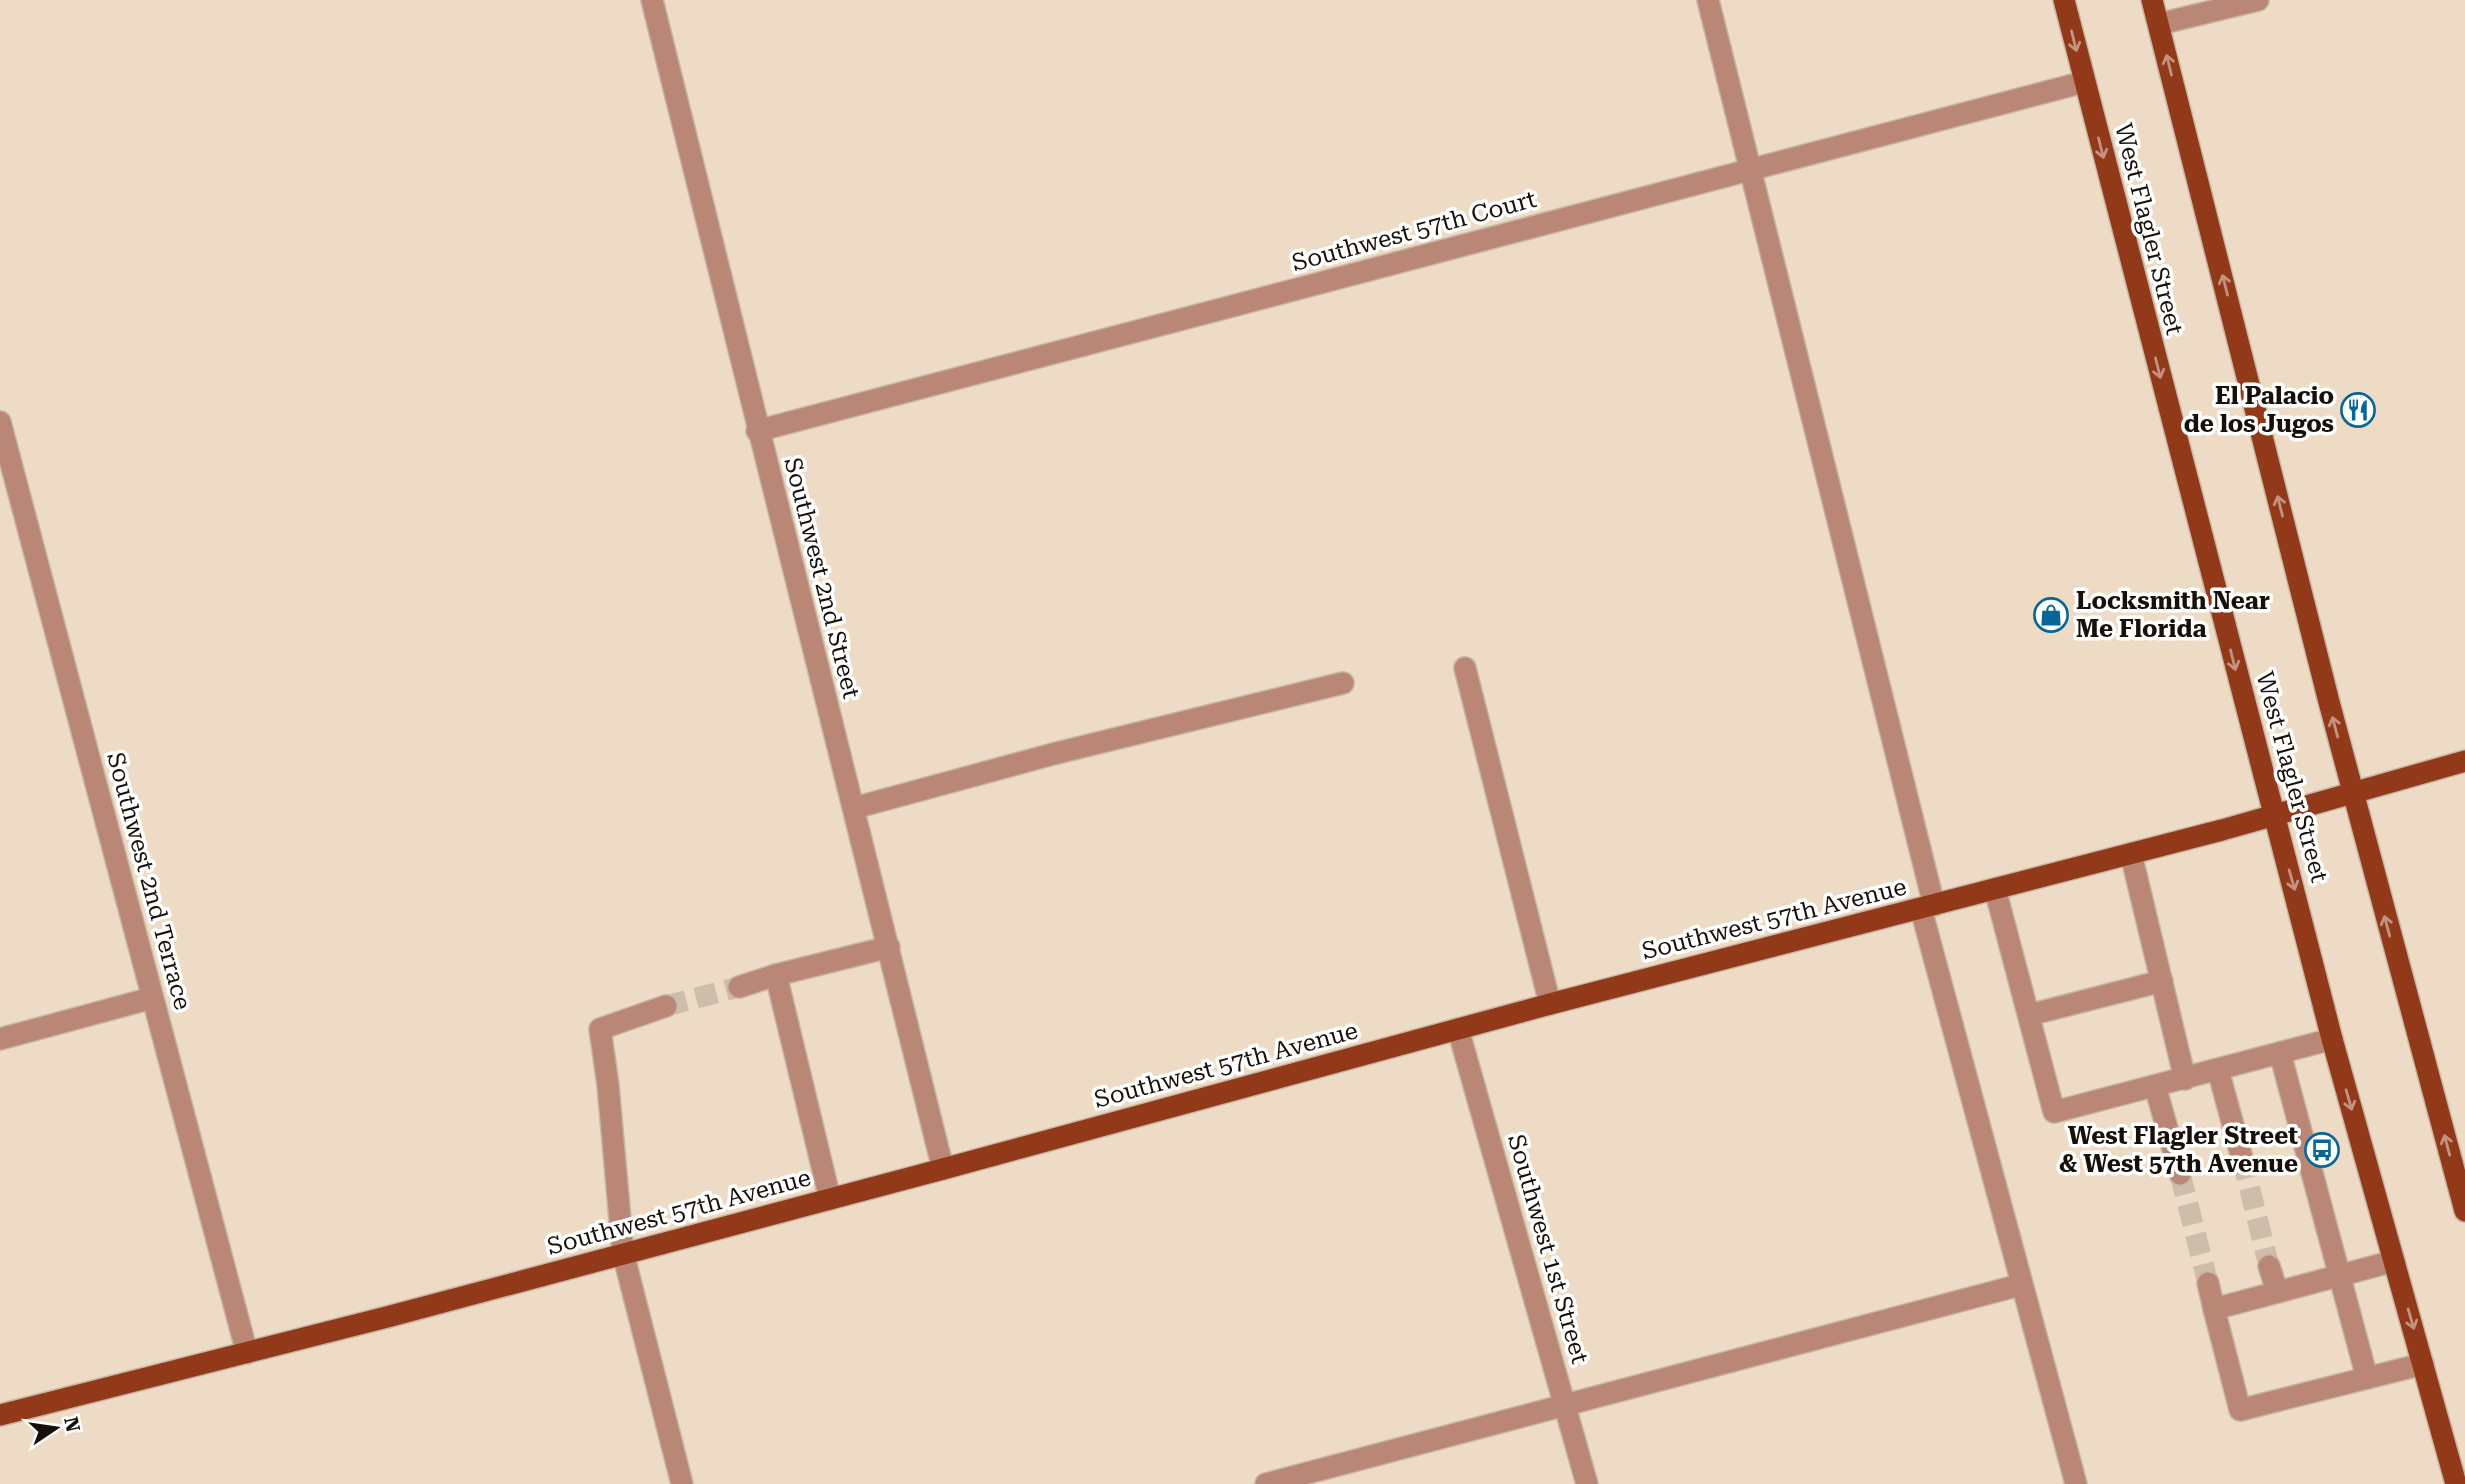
<svg xmlns="http://www.w3.org/2000/svg" width="2465" height="1484" font-family="'Roboto Serif',serif">
  <style>
    .lines { fill: none; stroke-linecap: round; stroke-linejoin: round }
    .minor-tunnel { stroke: #cdbdaa; stroke-width: 21; stroke-dasharray: 21 10; stroke-linecap: butt }
    .minor-casing { stroke: #c6b6a4; stroke-width: 24 }
    .major-casing { stroke: #c6b6a4; stroke-width: 24 }
    .minor { stroke: #ba8777; stroke-width: 21 }
    .major { stroke: #92391a; stroke-width: 21 }
    .oneway { stroke: #c39281 }
    .labels { text-anchor: middle; dominant-baseline: central; stroke-width: 7; stroke-linejoin: round; paint-order: stroke }
    .street-label { font-size: 24px; fill: #161009; stroke: #fff }
    .poi-label { font-size: 24px; font-weight: bold; fill: #161009; stroke: #fff; text-anchor: end }
  </style>
  <rect width="100%" height="100%" fill="#eddbc6"/>
  <g class="lines">
    <!-- minor-tunnel -->
    <g class="minor-tunnel">
      <polyline points="666,1006 739,987"/>
      <polyline points="2242,1158 2269,1266"/>
      <polyline points="2180,1174 2208,1283"/>
    </g>
    <!-- minor casing -->
    <g class="minor-casing">
      <g id="minor">
        <polyline points="652,0 943,1169"/>
        <polyline points="1708,0 1934,905"/>
        <polyline points="2159,24 2258,0"/>
        <polyline points="0,422 247,1353"/>
        <polyline points="757,431 2084,82"/>
        <polyline points="1465,668 1550,1004"/>
        <polyline points="854,808 1053,754 1343,683"/>
        <polyline points="2131,854 2185,1079"/>
        <polyline points="1995,889 2054,1112 2332,1039"/>
        <polyline points="1921,909 2076,1484"/>
        <polyline points="739,987 776,975"/>
        <polyline points="666,1006 600,1029 608,1085 623,1253 682,1484"/>
        <polyline points="2029,1015 2162,981"/>
        <polyline points="1458,1029 1587,1484"/>
        <polyline points="0,1039 152,998"/>
        <polyline points="2280,1053 2367,1378"/>
        <polyline points="2218,1070 2242,1158"/>
        <polyline points="2155,1086 2180,1174"/>
        <polyline points="830,1199 776,975 889,947"/>
        <polyline points="2394,1261 2214,1309 2240,1410 2423,1364"/>
        <polyline points="2269,1266 2277,1291"/>
        <polyline points="2208,1283 2214,1309"/>
        <polyline points="1266,1484 2020,1285"/>
      </g>
    </g>
    <!-- major casing -->
    <g class="major-casing">
      <g id="major">
        <polyline points="2064,0 2332,1039 2456,1484"/>
        <polyline points="2152,0 2329,702 2465,1211"/>
        <polyline points="0,1415 387,1317 943,1169 1550,1004 2222,830 2465,761"/>
      </g>
    </g>
    <!-- minor -->
    <use href="#minor" class="minor"/>
    <!-- major -->
    <use href="#major" class="major"/>
  </g>
  <!-- one-way arrows -->
  <defs><path id="oneway-shaft" d="M-6 0H5M1.5-3L5.5 0L1.5 3" fill="none" stroke-width="1.6" stroke-linecap="round" stroke-linejoin="round" transform="scale(1.75)"/></defs>
  <g class="oneway">
    <use href="#oneway-shaft" transform="translate(2074 41) rotate(76)"/>
    <use href="#oneway-shaft" transform="translate(2169 65) rotate(-104)"/>
    <use href="#oneway-shaft" transform="translate(2101 148) rotate(76)"/>
    <use href="#oneway-shaft" transform="translate(2225 285) rotate(-104)"/>
    <use href="#oneway-shaft" transform="translate(2158 368) rotate(76)"/>
    <use href="#oneway-shaft" transform="translate(2280 506) rotate(-104)"/>
    <use href="#oneway-shaft" transform="translate(2233 660) rotate(76)"/>
    <use href="#oneway-shaft" transform="translate(2335 727) rotate(-105)"/>
    <use href="#oneway-shaft" transform="translate(2292 880) rotate(74)"/>
    <use href="#oneway-shaft" transform="translate(2387 926) rotate(-105)"/>
    <use href="#oneway-shaft" transform="translate(2349 1100) rotate(74)"/>
    <use href="#oneway-shaft" transform="translate(2447 1145) rotate(-105)"/>
    <use href="#oneway-shaft" transform="translate(2411 1319) rotate(74)"/>
  </g>
  <!-- icons -->
  <defs>
    <g id="restaurant-ring" transform="scale(1.75)"><circle r="9.5" fill="#fff" stroke="#066796" stroke-width="1.5"/><path d="M-5-6h1v4h1v-4h1v4h1v-4h1v5L-1.5 .5V6h-2V.5L-5-1ZM5-6V6H3V1.5H1.5Q1.5-4 5-6Z" fill="#066796"/></g>
    <g id="shop-ring" transform="scale(1.75)"><circle r="9.5" fill="#fff" stroke="#066796" stroke-width="1.5"/><path d="M-5-2.5h2.3a2.7 3.5 0 0 1 5.4 0H5L5.5 6h-11ZM-1.5-2.5h3a1.5 2.3 0 0 0-3 0Z" fill="#066796"/></g>
    <g id="bus-ring" transform="scale(1.75)"><circle r="9.5" fill="#fff" stroke="#066796" stroke-width="1.5"/><path d="M-5-6H5V4H4V6H2V4H-2V6H-4V4H-5ZM-3.5-4V0h7V-4ZM-3.5 1.2v1.5H-2V1.2ZM2 1.2v1.5H3.5V1.2Z" fill="#066796"/></g>
  </defs>
  <g fill-rule="evenodd">
    <use href="#restaurant-ring" x="2358" y="410"/>
    <use href="#shop-ring" x="2051" y="615"/>
    <use href="#bus-ring" x="2322" y="1150"/>
  </g>
  <g class="labels">
    <!-- street labels -->
    <g class="street-label">
      <text transform="translate(2149 229) rotate(76)">West Flagler Street</text>
      <text transform="translate(1414 231) rotate(-15)">Southwest 57th Court</text>
      <text transform="translate(822 578) rotate(76)">Southwest 2nd Street</text>
      <text transform="translate(2292 777) rotate(75)">West Flagler Street</text>
      <text transform="translate(149 881) rotate(75)">Southwest 2nd Terrace</text>
      <text transform="translate(1774 919) rotate(-14)">Southwest 57th Avenue</text>
      <text transform="translate(1226 1065) rotate(-15)">Southwest 57th Avenue</text>
      <text transform="translate(679 1212) rotate(-15)">Southwest 57th Avenue</text>
      <text transform="translate(1548 1249) rotate(74)">Southwest 1st Street</text>
    </g>
    <!-- poi labels -->
    <g class="poi-label">
      <text x="2334" y="396">El Palacio<tspan x="2334" dy="28">de los Jugos</tspan></text>
      <text x="2076" y="601" text-anchor="start">Locksmith Near<tspan x="2076" dy="28">Me Florida</tspan></text>
      <text x="2298" y="1136">West Flagler Street<tspan x="2298" dy="28">&amp; West 57th Avenue</tspan></text>
    </g>
  </g>
  <!-- north arrow -->
  <g transform="translate(56 1428) rotate(77)" stroke="#ffffff" stroke-width="5" paint-order="stroke">
  <path d="M0-5L12 26L0 18L-12 26Z" fill="#161009"/>
  <text y="-10" font-size="19" font-weight="bold" text-anchor="middle" fill="#161009">N</text>
  </g>
</svg>
